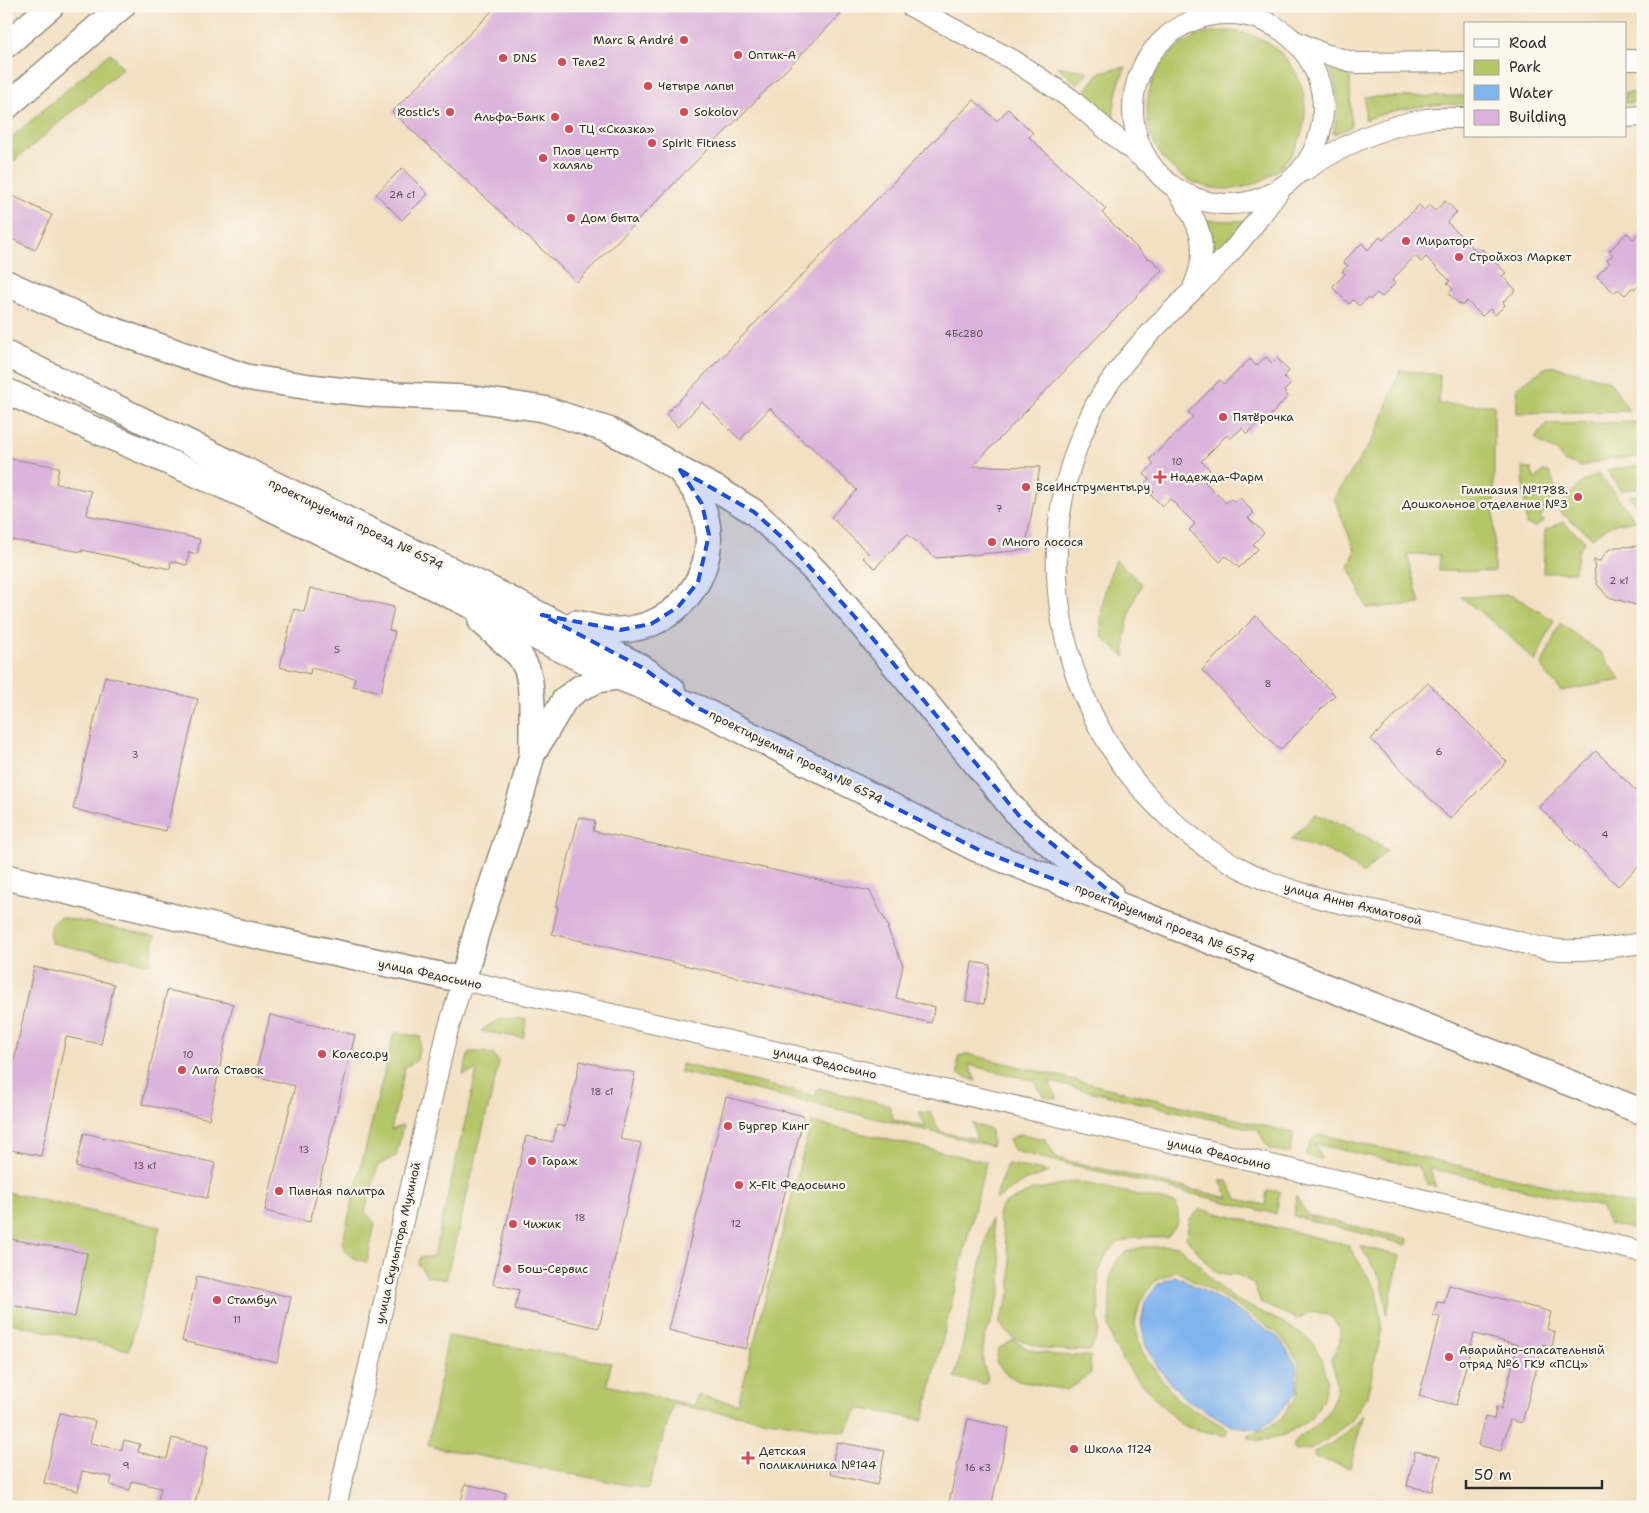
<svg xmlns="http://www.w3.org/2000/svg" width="1649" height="1513" font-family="'Shantell Sans',sans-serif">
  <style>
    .green { fill: #b5c669; stroke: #70784a }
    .water { fill: #80b4ee; stroke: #56708c }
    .building { fill: #dbb3dc }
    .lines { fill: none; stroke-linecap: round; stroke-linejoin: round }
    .minor-casing { stroke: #8f8677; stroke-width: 22 }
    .major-casing { stroke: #8f8677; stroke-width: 28 }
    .minor { stroke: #fff; stroke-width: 20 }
    .major { stroke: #fff; stroke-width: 25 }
    .marked { fill: #1d4ed8; fill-opacity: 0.2; stroke: #1d4ed8; stroke-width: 4; stroke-dasharray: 10 6; stroke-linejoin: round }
    .poi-dot { fill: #d1495b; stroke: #fbf7ec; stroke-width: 2 }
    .labels { text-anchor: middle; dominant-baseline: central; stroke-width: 4.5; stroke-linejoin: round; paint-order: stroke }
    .number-label { font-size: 10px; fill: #574d57 }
    .poi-label { font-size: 12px; fill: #2b2b2b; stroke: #fbf7ec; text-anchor: start }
    .street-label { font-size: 12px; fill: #2b2b2b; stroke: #fbf7ec }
  </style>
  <rect width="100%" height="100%" fill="#fbf7ec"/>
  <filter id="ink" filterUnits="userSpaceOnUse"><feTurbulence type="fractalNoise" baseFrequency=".02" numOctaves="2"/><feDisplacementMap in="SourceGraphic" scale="10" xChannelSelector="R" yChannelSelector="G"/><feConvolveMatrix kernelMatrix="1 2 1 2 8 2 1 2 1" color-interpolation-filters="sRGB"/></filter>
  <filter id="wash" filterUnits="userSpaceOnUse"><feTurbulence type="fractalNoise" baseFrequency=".0096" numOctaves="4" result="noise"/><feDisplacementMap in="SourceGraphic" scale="20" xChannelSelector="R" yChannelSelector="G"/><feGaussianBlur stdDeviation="1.12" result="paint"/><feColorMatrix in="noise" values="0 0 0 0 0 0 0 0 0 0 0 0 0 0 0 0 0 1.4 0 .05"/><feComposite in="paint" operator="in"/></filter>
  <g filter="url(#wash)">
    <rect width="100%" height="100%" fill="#f3e0c3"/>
    <!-- green -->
    <g class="green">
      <circle cx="1226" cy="110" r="79"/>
      <polygon points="110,53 123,68 6,168 6,142"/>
      <path d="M1327,63l23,4 1,60 -18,7c7,-28 7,-45 -6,-71z"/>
      <polygon points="1057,66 1089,72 1077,84"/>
      <path d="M1126,67c-9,18 -13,35 -12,55l-31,-28 17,-22z"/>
      <rect x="1625" y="93" width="18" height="10"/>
      <path d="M1465,96v8c-35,0 -67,3 -100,16v-23z"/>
      <polygon points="1204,220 1246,221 1215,255"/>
      <polygon points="1554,366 1610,381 1629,411 1517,413 1517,387 1545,368"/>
      <polygon points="1400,370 1440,375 1439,404 1494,405 1494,572 1439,571 1440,555 1407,554 1420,604 1367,608 1349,567 1355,551 1334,498 1376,434"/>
      <polygon points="1643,422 1643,457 1608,459 1580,467 1572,463 1564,462 1558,452 1545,446 1535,438 1546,424"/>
      <polygon points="1643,465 1643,487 1621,491 1607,470"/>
      <polygon points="1523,468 1531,469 1535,480 1543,471 1549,472 1557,491 1546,506 1540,519 1545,521 1536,527 1526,525"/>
      <path d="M1599,474l37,47c-17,0 -31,5 -43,17l-34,-27c9,-17 21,-30 40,-37z"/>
      <polygon points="1643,494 1643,514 1629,496"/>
      <polygon points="1563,522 1585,541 1578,552 1575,572 1543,573 1545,530"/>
      <path d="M1116,560l26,24c-13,23 -18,46 -17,73l-23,-20c-3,-28 2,-51 14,-77z"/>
      <polygon points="1508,595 1515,597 1554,620 1535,662 1503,630 1461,597"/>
      <polygon points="1560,623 1601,653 1621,680 1561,691 1541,667"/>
      <path d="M1315,814c26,9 50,20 72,36l-24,24c-25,-21 -40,-26 -72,-34z"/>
      <path d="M60,917l95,19 -5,28 -99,-21c-2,-14 -3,-18 9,-26z"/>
      <path d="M507,1019h20l-4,19 -42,-7c9,-7 15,-11 26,-12z"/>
      <path d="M394,1032l27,5 -4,23 -12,7 -14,63 12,-5 -7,31 -18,9 -13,47 10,11 -8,39c-11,-3 -21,-5 -25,-18z"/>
      <polygon points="469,1052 483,1052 494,1055 499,1063 446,1280 427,1276 418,1264 420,1257 431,1257 434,1255 477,1070 463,1075"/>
      <polygon points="967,1054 1294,1133 1290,1153 1269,1149 1258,1130 1049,1082 1058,1099 1043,1096 1035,1081 969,1065 976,1081 958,1074 958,1056"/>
      <polygon points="681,1064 815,1096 818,1088 889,1105 894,1120 926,1127 919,1112 931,1113 940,1132 977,1139 972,1123 991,1130 992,1146 680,1072"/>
      <polygon points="811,1122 986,1162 923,1420 858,1408 845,1432 673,1405 648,1489 428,1446 448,1336 611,1363 607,1385 695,1406 697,1395 738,1404"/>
      <polygon points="1021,1134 1045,1139 1056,1158 1229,1198 1220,1181 1228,1181 1237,1199 1265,1205 1267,1190 1280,1192 1276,1214 1018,1152 1012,1148 1009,1140 1012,1137"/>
      <polygon points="1323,1135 1643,1207 1643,1230 1609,1225 1602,1207 1429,1168 1436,1187 1427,1184 1418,1167 1315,1144 1322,1159 1305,1155 1311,1141 1316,1136"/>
      <polygon points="1007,1164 1049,1172 1024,1181 995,1200"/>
      <path d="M1075,1181l101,22c4,16 3,22 -9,34h-31l-18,6 -12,12 -8,19 1,58 -9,19 -45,-2 -32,-11 -14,-15 12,-31 -1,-33 -12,-44 3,-9 29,-15z"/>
      <polygon points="6,1192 160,1227 129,1350 6,1322"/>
      <polygon points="1296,1196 1307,1215 1408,1239 1407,1245 1294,1216"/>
      <path d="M1200,1209l148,36 28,44 6,41 -15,66 -16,25 -25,19 -16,9 -14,2 -3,-4c5,-13 12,-13 22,-21 13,-10 25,-31 21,-48 -1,-6 -4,-13 -5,-19l9,-16v-15l-10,-12 -17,-5 -16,8 -36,-16 -8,-20 -15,-8 -22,-2 -30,-35 4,-19z"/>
      <polygon points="991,1219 1001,1263 1001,1292 983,1344 983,1364 988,1378 985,1384 955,1378"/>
      <polygon points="1178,1246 1195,1261 1213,1281 1234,1299 1286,1324 1312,1342 1322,1359 1327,1379 1323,1399 1311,1419 1284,1435 1260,1441 1247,1437 1256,1431 1266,1429 1281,1418 1298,1395 1299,1362 1279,1334 1223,1297 1176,1271 1154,1282 1140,1301 1135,1324 1141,1350 1156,1372 1179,1401 1228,1429 1225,1436 1182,1426 1135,1377 1114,1346 1109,1328 1111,1273 1117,1260 1126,1252 1143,1247"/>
      <polygon points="1360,1246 1400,1256 1387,1314 1382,1281"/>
      <polygon points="1014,1340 1030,1350 1055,1355 1090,1356 1091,1373 1067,1390 1018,1381 1005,1373 996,1362 998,1349"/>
      <path d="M1364,1413l-14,55 -36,-11v-5c20,-9 37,-21 50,-39z"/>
    </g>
    <!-- water -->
    <polygon class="water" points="1175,1276 1221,1300 1278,1337 1296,1364 1297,1392 1275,1418 1259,1429 1232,1426 1183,1397 1159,1369 1146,1346 1141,1323 1145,1302 1157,1285"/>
    <g id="blocks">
      <!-- building -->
      <g class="building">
        <polygon points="497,6 831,6 842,13 577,282 392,112"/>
        <polygon points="974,100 997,121 1008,109 1033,133 1029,137 1106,209 1102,213 1148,259 1150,258 1162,270 973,466 1040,467 1025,550 936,558 907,534 875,568 863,558 868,553 831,517 857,490 808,444 807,445 770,408 740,440 702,402 678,427 666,414"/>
        <polygon points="402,168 428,194 402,220 376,194"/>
        <polygon points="13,196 52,215 35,250 6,236 6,209"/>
        <polygon points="1445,201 1457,212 1447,222 1478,253 1482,249 1506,273 1502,276 1516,290 1503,302 1505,305 1495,315 1490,309 1482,316 1467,301 1462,306 1449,294 1453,289 1447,283 1450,281 1426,257 1421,262 1415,256 1392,280 1395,284 1382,297 1377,293 1370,300 1368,298 1359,306 1353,300 1349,304 1332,287 1345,274 1342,271 1348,266 1343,262 1362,243 1368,250 1380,237 1383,240 1419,205 1424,210 1429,205 1435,211"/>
        <polygon points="1643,229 1643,282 1635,289 1633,287 1625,295 1618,289 1614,293 1597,276 1610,263 1607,260 1613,255 1609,251 1627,233 1633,239"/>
        <polygon points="1266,357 1272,363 1277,358 1289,371 1284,377 1291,384 1284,391 1288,396 1265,421 1263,419 1247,434 1242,428 1230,439 1227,435 1201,461 1210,470 1201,478 1226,503 1231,499 1234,502 1239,497 1254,513 1248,518 1264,533 1253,544 1258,549 1239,568 1226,556 1220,562 1189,530 1195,524 1170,499 1162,506 1151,495 1154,492 1145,483 1149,479 1144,474 1154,464 1150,459 1193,417 1188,412 1220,380 1224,384 1250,359 1256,366"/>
        <polygon points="6,458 59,467 56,484 91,491 87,515 200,539 197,554 189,552 187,565 171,561 170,569 82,550 82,552 6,539"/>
        <polygon points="1643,546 1643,607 1608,597 1597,584 1595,576 1594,560 1600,561 1608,550 1616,547"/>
        <polygon points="310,588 394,607 389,630 395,632 381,692 353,686 355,678 311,668 310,674 280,667 294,609 304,612"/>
        <polygon points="1256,616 1335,695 1280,750 1202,670"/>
        <polygon points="105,676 198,699 166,831 73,809"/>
        <polygon points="1428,683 1507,762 1450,819 1371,739"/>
        <polygon points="1596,751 1643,798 1643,862 1618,886 1539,807"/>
        <polygon points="579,817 595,821 593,831 870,891 889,928 887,928 903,965 896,998 935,1007 931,1023 552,934 558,907 556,907"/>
        <polygon points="972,962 990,965 984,1004 966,1001"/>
        <polygon points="34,967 114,984 101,1044 66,1037 41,1156 6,1149 6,1098"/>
        <polygon points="167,990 233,1004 209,1119 142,1104"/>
        <polygon points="270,1015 355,1035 310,1222 265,1211 295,1086 255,1076"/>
        <polygon points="580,1061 635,1073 620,1139 641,1143 599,1328 515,1309 519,1290 493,1284 526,1136 553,1142 557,1125 565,1127"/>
        <polygon points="726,1097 804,1116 746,1349 668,1330"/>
        <polygon points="84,1133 215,1163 207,1198 76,1167"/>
        <polygon points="10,1239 87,1253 75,1317 6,1304 6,1259"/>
        <polygon points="197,1276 291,1297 277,1362 182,1341"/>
        <polygon points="1449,1285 1551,1312 1547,1329 1555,1332 1552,1347 1543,1344 1522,1423 1510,1420 1501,1451 1478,1445 1485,1417 1494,1419 1496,1407 1501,1409 1518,1345 1474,1334 1456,1405 1419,1396 1440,1317 1433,1315 1437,1302 1444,1303"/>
        <polygon points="60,1413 95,1421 90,1443 121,1450 124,1440 140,1444 138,1452 167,1459 172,1438 208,1446 194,1507 156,1507 161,1488 132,1481 130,1490 110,1485 112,1477 82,1471 78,1491 44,1483"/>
        <polygon points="968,1419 1009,1428 991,1507 948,1507"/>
        <polygon points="837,1442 885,1451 877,1485 830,1474"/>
        <polygon points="1415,1451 1440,1457 1432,1491 1407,1486"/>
        <polygon points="465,1484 506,1493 502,1507 460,1507"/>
      </g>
    </g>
  </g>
  <g filter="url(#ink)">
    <use href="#blocks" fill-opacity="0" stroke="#8f8677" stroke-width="1"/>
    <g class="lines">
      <!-- minor casing -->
      <g class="minor-casing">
        <g id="minor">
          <polyline points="910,6 1013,60 1071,99 1108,131 1147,162"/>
          <circle cx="1228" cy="109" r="95"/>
          <polyline points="1298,42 1322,53 1356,63 1465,62"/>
          <polyline points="1625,60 1643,60"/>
          <polyline points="1625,117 1643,116"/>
          <path d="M1304,171c37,-25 79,-45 123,-52 12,-2 26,-1 38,-1"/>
          <path d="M1282,187c-17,23 -34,47 -54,68 -44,46 -101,93 -132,149 -8,15 -14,30 -20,46 -58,161 19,347 172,422 56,28 120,36 180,50 26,6 53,11 79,17 14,3 28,8 43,10 29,4 63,-2 93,-6"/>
          <path d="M1177,190c22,32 34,57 17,95"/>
          <polyline points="336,1507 447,1033 463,980 1429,1201 1643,1252"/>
        </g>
      </g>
      <!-- major casing -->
      <g class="major-casing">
        <g id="major">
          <polyline points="6,45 51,6"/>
          <polyline points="6,107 122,6"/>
          <polyline points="6,283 99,325 246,377 310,387 373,394 467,398 544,409 608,430 647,450 680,470 717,489 754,512 787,542 817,573 855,617 1021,818 1060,853 1110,893"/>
          <polyline points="6,354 492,590 643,668 672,689"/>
          <polyline points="6,391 242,494 618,677 698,708 977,849 1643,1112"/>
          <path d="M576,623c20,5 39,10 60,5 49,-10 82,-61 70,-110 -4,-18 -14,-32 -25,-46"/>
          <polyline points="532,755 565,699 580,688 598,680 618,677"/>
          <polyline points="6,877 225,929 463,980 477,930 522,793 532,755 532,703 530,682 527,669 520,656 481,621"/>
        </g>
      </g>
      <!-- minor -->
      <use href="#minor" class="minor"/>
      <!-- major -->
      <use href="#major" class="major"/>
    </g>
  </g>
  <!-- marked area -->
  <path class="marked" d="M680,470l74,42 33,30 68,75 166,201 111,92 -155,-61 -279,-141 -55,-40 -101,-53 78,15 31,-6 27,-17 20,-25 11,-47 -7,-31z"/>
  <!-- markers -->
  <g class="poi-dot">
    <circle cx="684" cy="40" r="5"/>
    <circle cx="738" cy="55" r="5"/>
    <circle cx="503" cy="58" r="5"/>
    <circle cx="562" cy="62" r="5"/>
    <circle cx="648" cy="86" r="5"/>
    <circle cx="450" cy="112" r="5"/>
    <circle cx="684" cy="112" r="5"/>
    <circle cx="555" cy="117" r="5"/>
    <circle cx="569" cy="129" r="5"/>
    <circle cx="652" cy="143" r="5"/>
    <circle cx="543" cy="158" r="5"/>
    <circle cx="571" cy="218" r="5"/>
    <circle cx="1406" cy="241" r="5"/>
    <circle cx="1459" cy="257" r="5"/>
    <circle cx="1223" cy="417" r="5"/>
    <path d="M1157.5 469.5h5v5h5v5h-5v5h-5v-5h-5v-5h5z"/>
    <circle cx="1026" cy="487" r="5"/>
    <circle cx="1578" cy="497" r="5"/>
    <circle cx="992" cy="542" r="5"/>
    <circle cx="322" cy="1054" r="5"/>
    <circle cx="182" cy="1070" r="5"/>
    <circle cx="728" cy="1126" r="5"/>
    <circle cx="532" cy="1161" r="5"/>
    <circle cx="739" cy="1185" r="5"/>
    <circle cx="279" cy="1191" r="5"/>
    <circle cx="513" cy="1224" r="5"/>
    <circle cx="507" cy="1269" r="5"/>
    <circle cx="217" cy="1300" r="5"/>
    <circle cx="1449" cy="1357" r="5"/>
    <circle cx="1074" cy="1449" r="5"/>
    <path d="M745.5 1450.5h5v5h5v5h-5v5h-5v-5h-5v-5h5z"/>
  </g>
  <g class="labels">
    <!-- number labels -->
    <g class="number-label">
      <text x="402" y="194">2А с1</text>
      <text x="964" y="333">4Бс280</text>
      <text x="1177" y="461">10</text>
      <text x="999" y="508">7</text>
      <text x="1619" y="580">2 к1</text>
      <text x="337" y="649">5</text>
      <text x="1268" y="683">8</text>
      <text x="1439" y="751">6</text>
      <text x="135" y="754">3</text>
      <text x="1605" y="834">4</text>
      <text x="188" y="1054">10</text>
      <text x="602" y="1091">18 с1</text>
      <text x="304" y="1149">13</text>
      <text x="145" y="1165">13 к1</text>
      <text x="580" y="1217">18</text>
      <text x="736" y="1223">12</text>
      <text x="237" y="1319">11</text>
      <text x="126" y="1465">9</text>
      <text x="978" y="1467">16 к3</text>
    </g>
    <!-- poi labels -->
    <g class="poi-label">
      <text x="674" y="40" text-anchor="end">Marc &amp; André</text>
      <text x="748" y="55">Оптик-А</text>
      <text x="513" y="58">DNS</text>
      <text x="572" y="62">Теле2</text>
      <text x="658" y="86">Четыре лапы</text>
      <text x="440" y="112" text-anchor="end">Rostic's</text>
      <text x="694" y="112">Sokolov</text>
      <text x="545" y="117" text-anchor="end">Альфа-Банк</text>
      <text x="579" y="129">ТЦ «Сказка»</text>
      <text x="662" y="143">Spirit Fitness</text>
      <text x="553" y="151">Плов центр<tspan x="553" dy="14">халяль</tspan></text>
      <text x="581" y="218">Дом быта</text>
      <text x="1416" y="241">Мираторг</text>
      <text x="1469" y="257">Стройхоз Маркет</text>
      <text x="1233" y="417">Пятёрочка</text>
      <text x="1170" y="477">Надежда-Фарм</text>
      <text x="1036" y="487">ВсеИнструменты.ру</text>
      <text x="1568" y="490" text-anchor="end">Гимназия №1788.<tspan x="1568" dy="14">Дошкольное отделение №3</tspan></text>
      <text x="1002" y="542">Много лосося</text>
      <text x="332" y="1054">Колесо.ру</text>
      <text x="192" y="1070">Лига Ставок</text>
      <text x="738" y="1126">Бургер Кинг</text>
      <text x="542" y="1161">Гараж</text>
      <text x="749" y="1185">X-Fit Федосьино</text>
      <text x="289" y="1191">Пивная палитра</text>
      <text x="523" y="1224">Чижик</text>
      <text x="517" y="1269">Бош-Сервис</text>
      <text x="227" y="1300">Стамбул</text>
      <text x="1459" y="1350">Аварийно-спасательный<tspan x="1459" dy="14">отряд №6 ГКУ «ПСЦ»</tspan></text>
      <text x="1084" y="1449">Школа 1124</text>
      <text x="759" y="1451">Детская<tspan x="759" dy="14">поликлиника №144</tspan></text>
    </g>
    <!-- street labels -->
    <g class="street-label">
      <text transform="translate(356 524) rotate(26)">проектируемый проезд № 6574</text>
      <text transform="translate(796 757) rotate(27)">проектируемый проезд № 6574</text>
      <text transform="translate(1353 904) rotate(14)">улица Анны Ахматовой</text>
      <text transform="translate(1165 923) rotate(22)">проектируемый проезд № 6574</text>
      <text transform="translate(430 974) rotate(12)">улица Федосьино</text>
      <text transform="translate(825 1063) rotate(13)">улица Федосьино</text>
      <text transform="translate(1219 1154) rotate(13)">улица Федосьино</text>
      <text transform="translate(398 1243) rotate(-77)">улица Скульптора Мухиной</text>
    </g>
  </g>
  <!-- margin -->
  <rect width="1649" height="1513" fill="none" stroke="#fbf7ec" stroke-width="25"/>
  <!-- legend -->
  <rect x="1464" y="22" width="162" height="115" fill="#fbf7ec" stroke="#a8a59f"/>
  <rect x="1474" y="39" width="25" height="8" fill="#ffffff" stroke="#a8a59f"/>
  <text x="1509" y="48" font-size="15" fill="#2b2b2b">Road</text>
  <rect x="1474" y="60" width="25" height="15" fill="#b5c669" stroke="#a8a59f"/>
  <text x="1509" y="72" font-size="15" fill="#2b2b2b">Park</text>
  <rect x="1474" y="85" width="25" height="15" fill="#80b4ee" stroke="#a8a59f"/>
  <text x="1509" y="98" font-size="15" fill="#2b2b2b">Water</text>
  <rect x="1474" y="110" width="25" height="15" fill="#dbb3dc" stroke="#a8a59f"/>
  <text x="1509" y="122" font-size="15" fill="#2b2b2b">Building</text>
  <!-- scale -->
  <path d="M1466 1480v8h136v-8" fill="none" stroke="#2b2b2b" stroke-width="2.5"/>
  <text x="1474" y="1480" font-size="15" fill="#2b2b2b" stroke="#fbf7ec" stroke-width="4" paint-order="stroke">50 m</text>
</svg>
